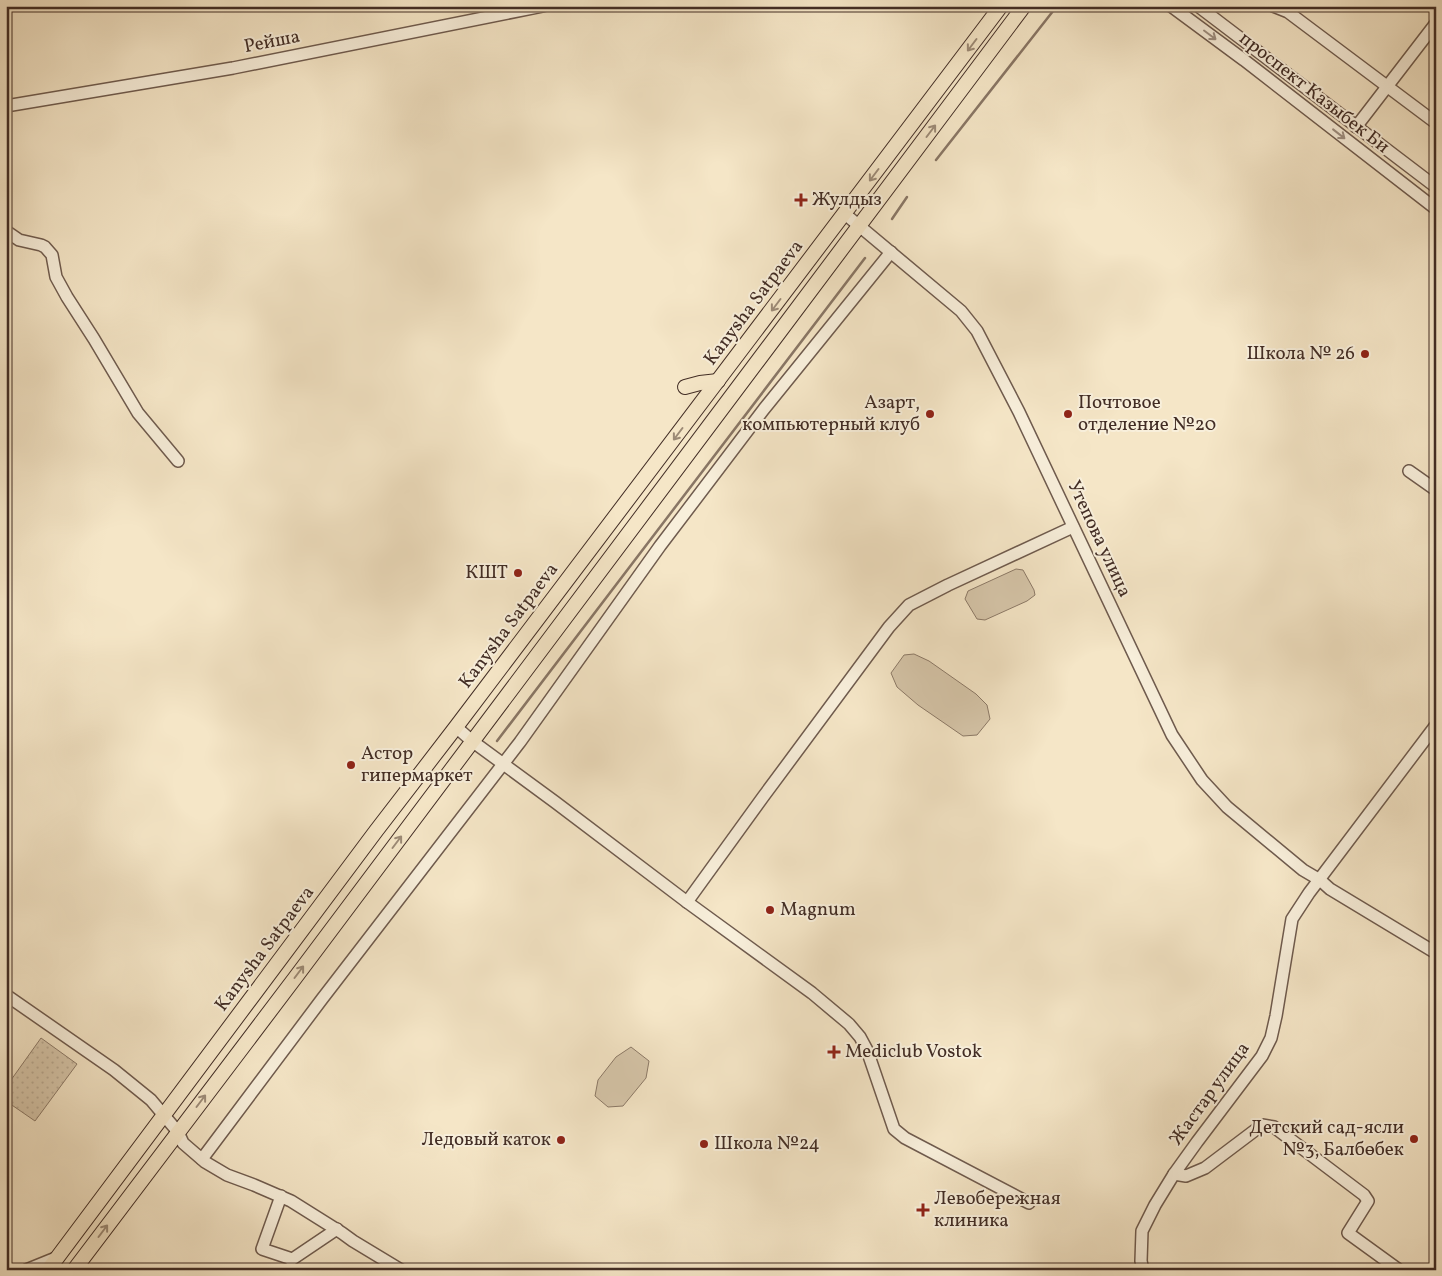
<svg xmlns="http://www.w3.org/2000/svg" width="1442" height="1276" font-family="Vollkorn,serif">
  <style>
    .green { fill: url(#green-dots); stroke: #8c7a68 }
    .pitch { fill: #d7c7ab; stroke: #8c7a68 }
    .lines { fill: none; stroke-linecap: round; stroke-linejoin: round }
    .stream { stroke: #897665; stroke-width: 2.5 }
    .minor-casing { stroke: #6f5b4e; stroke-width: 14 }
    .major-casing { stroke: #422d25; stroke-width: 16 }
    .minor { stroke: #f8efdb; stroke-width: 11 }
    .major { stroke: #f5e6c7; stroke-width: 14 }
    .oneway { stroke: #9d8e80 }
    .oneway2 { stroke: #9c8a76 }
    .poi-dot { fill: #8f2418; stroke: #f8efdb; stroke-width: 2 }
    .labels { text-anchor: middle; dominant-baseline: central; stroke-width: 4; stroke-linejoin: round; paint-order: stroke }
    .street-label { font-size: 19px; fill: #422d25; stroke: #f8efdb }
    .poi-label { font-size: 19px; fill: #422d25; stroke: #f8efdb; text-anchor: start }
  </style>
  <defs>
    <pattern id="green-dots" width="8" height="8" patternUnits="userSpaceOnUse" patternTransform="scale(1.25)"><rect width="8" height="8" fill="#d7c7ab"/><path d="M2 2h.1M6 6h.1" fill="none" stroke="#baab93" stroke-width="1.8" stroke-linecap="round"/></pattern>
  </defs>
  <rect width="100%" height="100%" fill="#f5e6c7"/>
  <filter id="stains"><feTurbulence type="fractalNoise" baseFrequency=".004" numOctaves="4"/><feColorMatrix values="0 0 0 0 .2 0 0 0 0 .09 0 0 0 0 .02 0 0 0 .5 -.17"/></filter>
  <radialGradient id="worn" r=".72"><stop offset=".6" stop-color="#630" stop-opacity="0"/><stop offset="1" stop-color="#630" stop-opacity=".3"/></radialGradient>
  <!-- green -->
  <polygon class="green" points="41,1038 77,1064 35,1121 6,1101 6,1087"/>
  <!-- pitch -->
  <g class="pitch">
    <polygon points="1016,569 1023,570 1034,590 1035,595 1027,601 985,620 977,619 965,599 968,591"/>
    <polygon points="914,654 929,661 976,694 987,705 990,719 977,735 963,736 918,705 897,687 891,673 904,655"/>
    <polygon points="631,1047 649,1061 646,1078 623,1106 608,1107 595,1096 598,1080 616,1057"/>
  </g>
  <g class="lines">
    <!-- stream -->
    <g class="stream">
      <polyline points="936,160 1057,6"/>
      <polyline points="892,219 907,197"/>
      <polyline points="497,741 865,258"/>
    </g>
    <!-- minor casing -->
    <g class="minor-casing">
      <g id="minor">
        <polyline points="1171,6 1244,60 1436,209"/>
        <polyline points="1198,6 1436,187"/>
        <polyline points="1273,6 1288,12 1436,123"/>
        <polyline points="6,106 233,68 543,6"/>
        <polyline points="1356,127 1436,23"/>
        <polyline points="845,214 961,311 977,331 1019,412 1172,735 1202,780 1227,807 1303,870 1320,880 1330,889 1436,953"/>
        <polyline points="6,231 19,240 41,245 45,247 52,255 56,277 67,297 94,339 138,413 178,461"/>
        <polyline points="1409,471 1436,490"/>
        <polyline points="456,727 472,741 555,802 687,902 812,993 849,1024 860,1037 867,1050 894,1129 905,1138 1029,1203"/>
        <polyline points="687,902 763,797 889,627 909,605 948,585 1073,527"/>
        <polyline points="6,995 114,1070 151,1100 178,1132 183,1143 205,1162 227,1175 254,1185 291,1201 342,1233 353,1241 401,1270"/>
        <polyline points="202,1159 322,999 520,742 660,546 764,409 891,252"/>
        <polyline points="1174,1174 1186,1176 1205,1168 1262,1125 1274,1127 1364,1195 1368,1201 1348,1233 1399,1270"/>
        <polyline points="281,1196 262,1249 289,1258 291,1260 337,1229"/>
        <polyline points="26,1270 58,1257"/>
        <polyline points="1143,1270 1141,1261 1142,1231 1155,1205 1174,1174 1197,1142 1262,1056 1271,1038 1276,1016 1292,919 1309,893 1436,725"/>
      </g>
    </g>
    <!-- major casing -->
    <g class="major-casing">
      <g id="major">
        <polyline points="685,387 700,383 718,381"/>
        <polyline points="48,1270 376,831 456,727 1001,6"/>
        <polyline points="74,1270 295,978 1024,6"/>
      </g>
    </g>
    <!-- minor -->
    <use href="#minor" class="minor"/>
    <!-- major -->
    <use href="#major" class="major"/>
  </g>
  <!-- one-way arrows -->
  <defs><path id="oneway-shaft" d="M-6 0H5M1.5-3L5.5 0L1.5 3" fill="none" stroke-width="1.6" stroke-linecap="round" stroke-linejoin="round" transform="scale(1.25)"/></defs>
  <g class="oneway">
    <use href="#oneway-shaft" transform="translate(1210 35) rotate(37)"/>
    <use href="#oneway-shaft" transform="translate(1339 134) rotate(38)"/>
  </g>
  <g class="oneway2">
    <use href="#oneway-shaft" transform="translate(972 45) rotate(127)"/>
    <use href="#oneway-shaft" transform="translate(931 131) rotate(-53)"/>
    <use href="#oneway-shaft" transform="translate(874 175) rotate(127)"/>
    <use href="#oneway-shaft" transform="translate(776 305) rotate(127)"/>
    <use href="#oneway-shaft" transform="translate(678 434) rotate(127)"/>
    <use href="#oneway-shaft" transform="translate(397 842) rotate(-53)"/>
    <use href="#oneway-shaft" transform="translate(299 972) rotate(-53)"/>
    <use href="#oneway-shaft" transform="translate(201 1101) rotate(-53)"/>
    <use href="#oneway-shaft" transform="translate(103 1231) rotate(-53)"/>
  </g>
  <!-- markers -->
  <g class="poi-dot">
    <path d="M798.5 192.5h5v5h5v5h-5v5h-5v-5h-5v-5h5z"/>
    <circle cx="1365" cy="354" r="5"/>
    <circle cx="930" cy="414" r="5"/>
    <circle cx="1068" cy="414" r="5"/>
    <circle cx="518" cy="573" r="5"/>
    <circle cx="351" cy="765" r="5"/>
    <circle cx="770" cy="910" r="5"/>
    <path d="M831.5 1044.5h5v5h5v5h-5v5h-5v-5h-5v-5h5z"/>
    <circle cx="1414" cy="1139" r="5"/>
    <circle cx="561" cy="1140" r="5"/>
    <circle cx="704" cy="1144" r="5"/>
    <path d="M920.5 1202.5h5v5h5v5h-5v5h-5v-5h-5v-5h5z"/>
  </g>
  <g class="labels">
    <!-- street labels -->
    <g class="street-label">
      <text transform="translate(272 42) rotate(-11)">Рейша</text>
      <text transform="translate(1314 93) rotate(38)">проспект Казыбек Би</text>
      <text transform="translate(754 303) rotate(-53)">Kanysha Satpaeva</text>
      <text transform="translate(1099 539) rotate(65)">Утепова улица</text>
      <text transform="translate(509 626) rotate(-53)">Kanysha Satpaeva</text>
      <text transform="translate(265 949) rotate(-53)">Kanysha Satpaeva</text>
      <text transform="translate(1210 1094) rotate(-54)">Жастар улица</text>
    </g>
    <!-- poi labels -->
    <g class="poi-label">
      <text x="812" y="200">Жулдыз</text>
      <text x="1355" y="354" text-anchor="end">Школа № 26</text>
      <text x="920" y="403" text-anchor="end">Азарт,<tspan x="920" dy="22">компьютерный клуб</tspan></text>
      <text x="1078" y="403">Почтовое<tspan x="1078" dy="22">отделение №20</tspan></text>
      <text x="508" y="573" text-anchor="end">КШТ</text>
      <text x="361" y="754">Астор<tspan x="361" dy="22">гипермаркет</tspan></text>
      <text x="780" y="910">Magnum</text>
      <text x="845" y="1052">Mediclub Vostok</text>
      <text x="1404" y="1128" text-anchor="end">Детский сад-ясли<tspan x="1404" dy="22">№3, Балбөбек</tspan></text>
      <text x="551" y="1140" text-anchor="end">Ледовый каток</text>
      <text x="714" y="1144">Школа №24</text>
      <text x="934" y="1199">Левобережная<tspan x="934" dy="22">клиника</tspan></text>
    </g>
  </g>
  <!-- margin -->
  <rect width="1442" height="1276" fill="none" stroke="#f5e6c7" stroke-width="25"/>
  <rect x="8" y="8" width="1427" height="1261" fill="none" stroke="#422d25" stroke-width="2.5"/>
  <rect x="12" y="12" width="1417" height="1251" fill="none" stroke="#422d25"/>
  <rect width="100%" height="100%" filter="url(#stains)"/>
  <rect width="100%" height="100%" fill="url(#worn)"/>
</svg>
